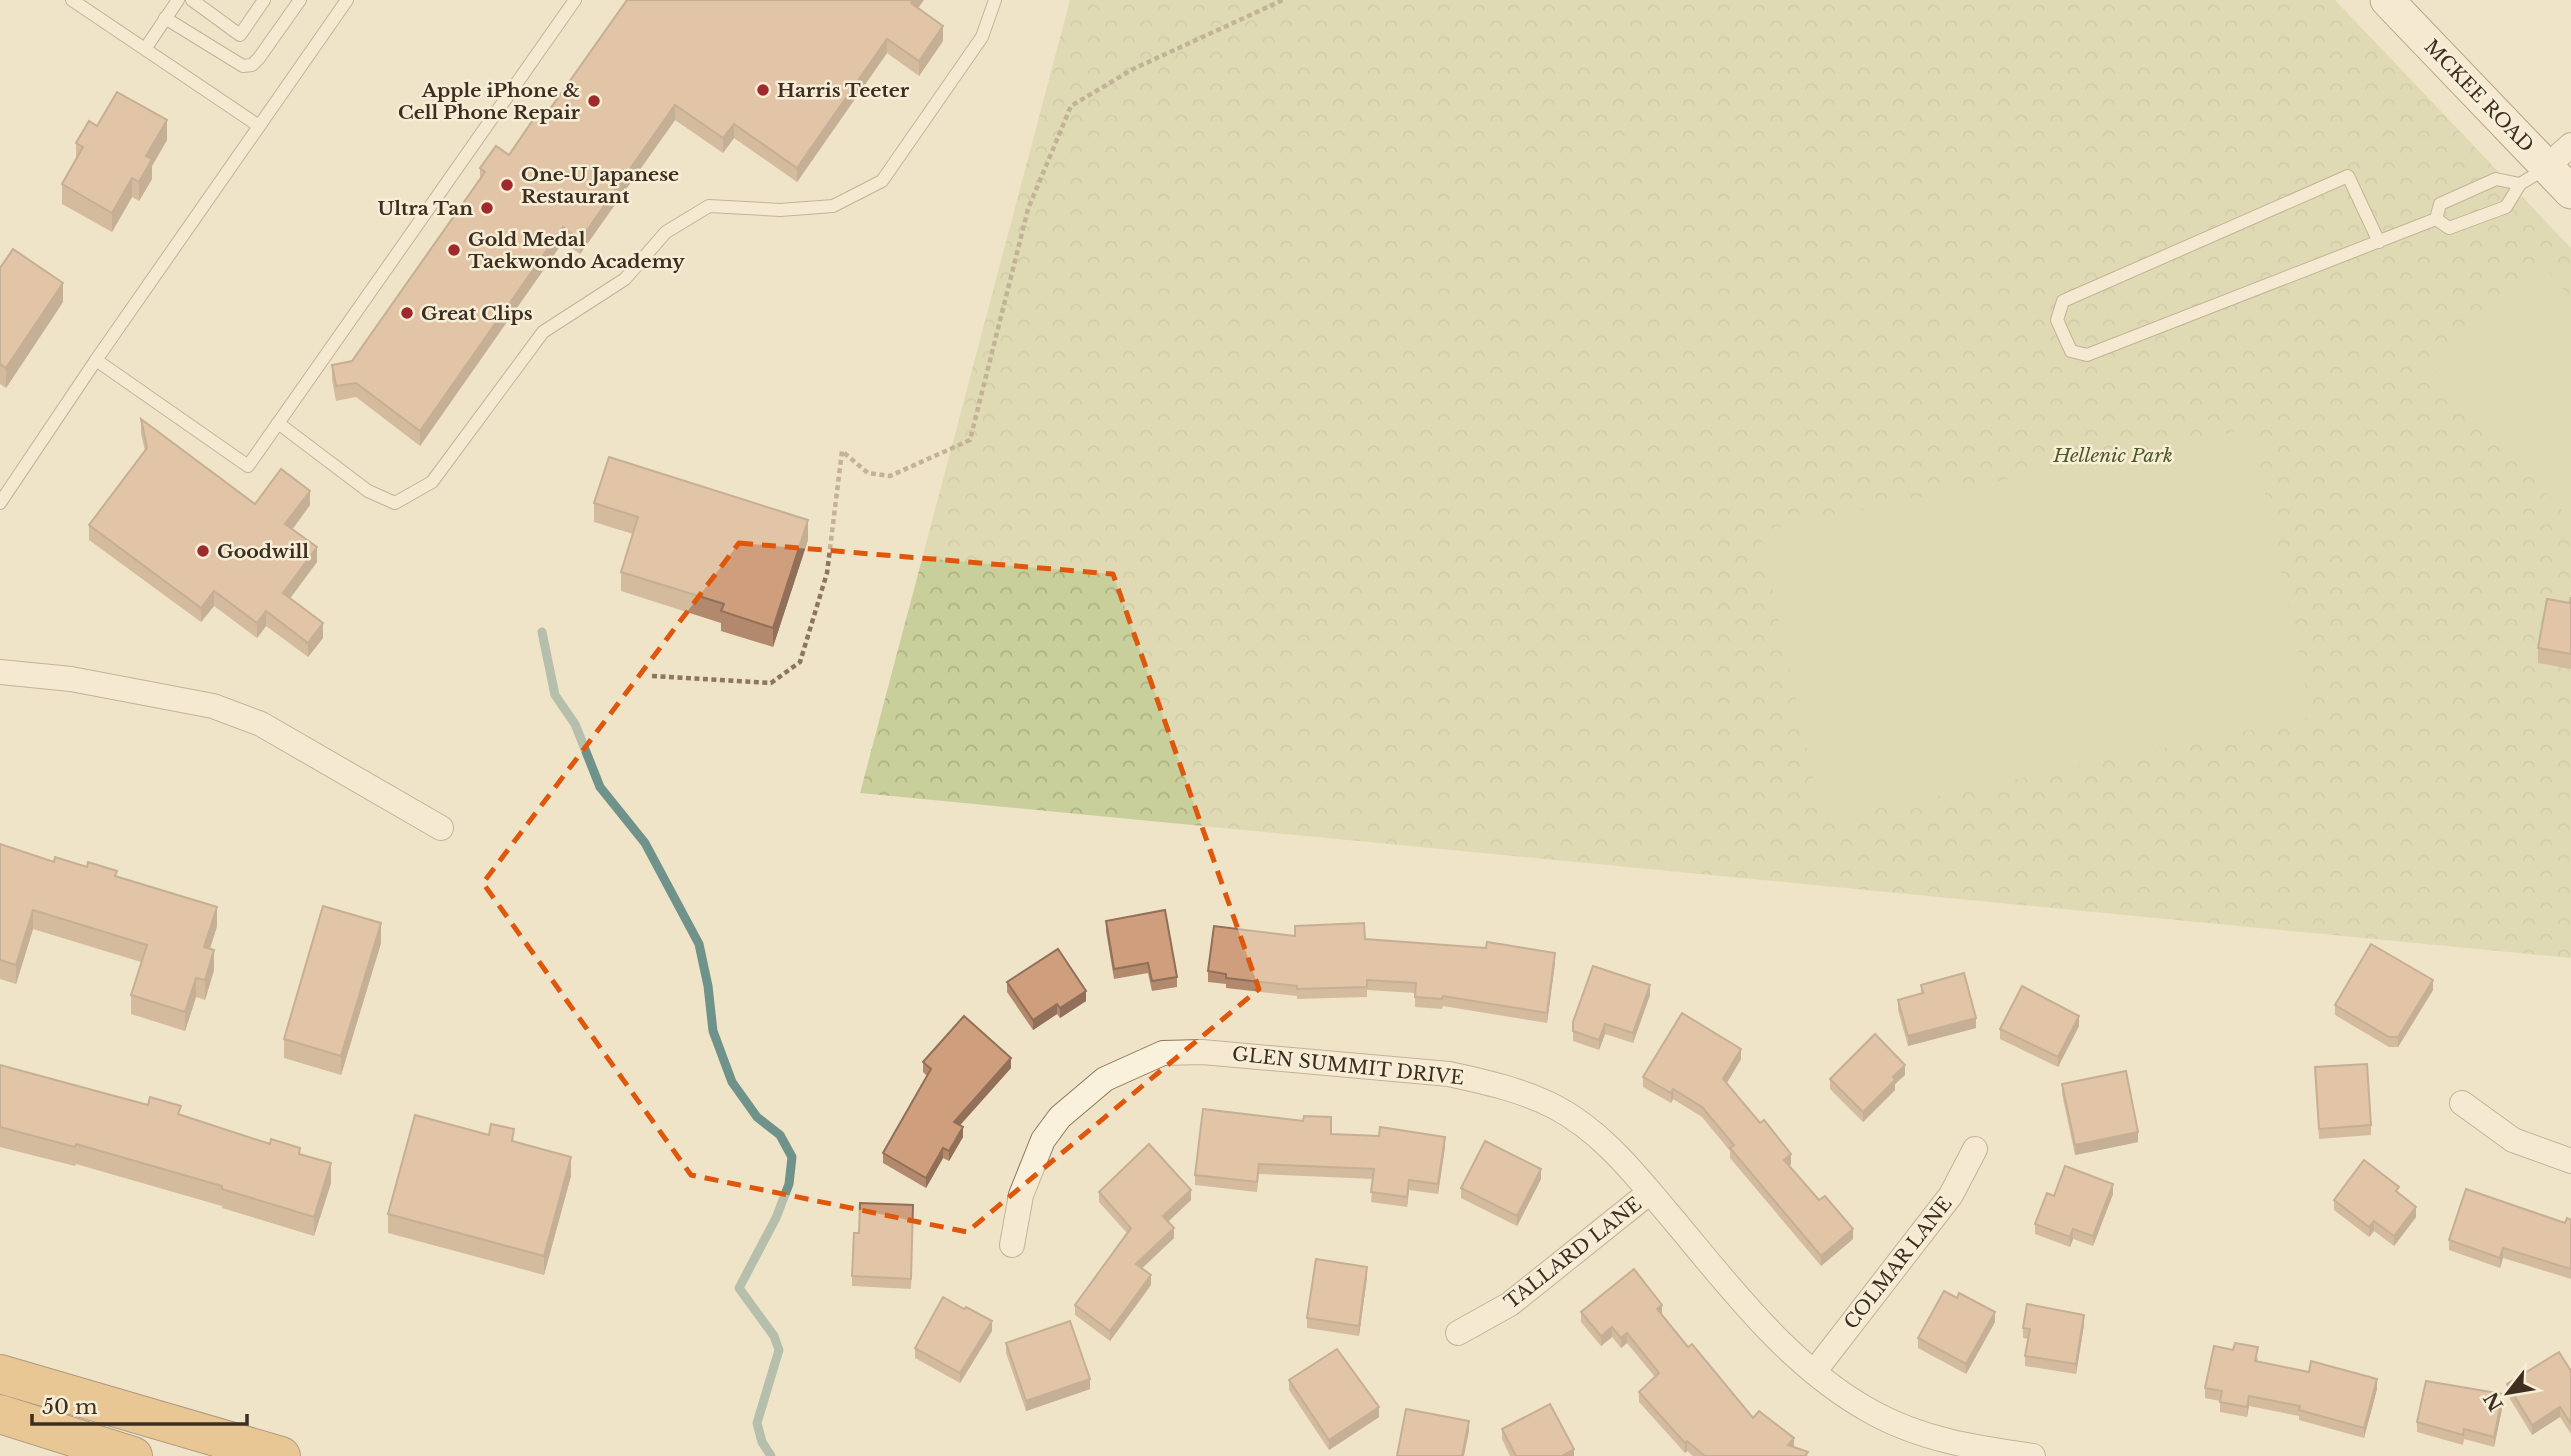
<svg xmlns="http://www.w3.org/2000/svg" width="2571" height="1456" font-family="'Libre Baskerville',serif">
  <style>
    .forest { fill: url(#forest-crowns) }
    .pitch { fill: #c9cf9b }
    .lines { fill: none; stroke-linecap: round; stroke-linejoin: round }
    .stream { stroke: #6f938a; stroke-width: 9 }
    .lane-casing { stroke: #8d765c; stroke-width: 14 }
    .street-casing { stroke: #8d765c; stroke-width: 26 }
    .secondary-casing { stroke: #6f573f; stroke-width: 35 }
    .highway-casing { stroke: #5b4430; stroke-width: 40 }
    .path { stroke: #8d765c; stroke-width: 4.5; stroke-dasharray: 5 3.5; stroke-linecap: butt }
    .lane { stroke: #faf1dc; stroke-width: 12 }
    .street { stroke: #faf1dc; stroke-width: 24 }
    .secondary { stroke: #faf1dc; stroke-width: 33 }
    .highway { stroke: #e0a458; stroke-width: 38 }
    .wall { fill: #b2896c }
    .shaded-wall { fill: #916f58 }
    .building { fill: #cf9f7d; stroke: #916f58; stroke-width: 2 }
    .marked { fill: none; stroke: #df570d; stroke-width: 5; stroke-dasharray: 14 9; stroke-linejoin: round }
    .poi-dot { fill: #9e2a2b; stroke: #f7eed8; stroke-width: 2.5 }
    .labels { text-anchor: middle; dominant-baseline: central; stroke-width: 5; stroke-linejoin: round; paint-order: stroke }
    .poi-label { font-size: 19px; font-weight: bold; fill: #3d2e20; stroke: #f7eed8; text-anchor: start }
    .street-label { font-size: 19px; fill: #3d2e20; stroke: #f7eed8 }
    .park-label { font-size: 19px; font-style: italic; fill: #4d5a26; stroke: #f7eed8 }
  </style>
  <defs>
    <pattern id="forest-crowns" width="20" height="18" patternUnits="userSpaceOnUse" patternTransform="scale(1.75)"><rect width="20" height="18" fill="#c9cf9b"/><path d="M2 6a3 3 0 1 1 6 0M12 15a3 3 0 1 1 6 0" fill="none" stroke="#aeb285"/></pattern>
  </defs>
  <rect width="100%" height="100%" fill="#f0e4c8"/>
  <!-- forest -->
  <polygon class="forest" points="1070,0 2335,0 2571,248 2571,958 860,793"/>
  <!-- pitch -->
  <g class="pitch">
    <polygon points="2541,264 2571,298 2571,520 2430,365"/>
    <polygon points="2251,428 2312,717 1822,820 1760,531"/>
  </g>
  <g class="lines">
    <!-- stream -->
    <polyline class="stream" points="542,632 555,695 575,724 600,787 645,843 699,944 708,986 713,1031 732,1082 757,1117 780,1135 792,1157 789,1184 776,1218 739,1288 774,1336 779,1350 757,1423 762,1442 771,1456"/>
    <!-- lane casing -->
    <g class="lane-casing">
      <g id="lane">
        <polyline points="72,0 259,126"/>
        <polyline points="192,0 240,35 264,0"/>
        <polyline points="347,0 96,360 248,466 575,0"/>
        <polyline points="165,18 243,66 252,65 259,58 300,0"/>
        <polyline points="145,49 178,0"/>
        <polyline points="2436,219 2449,228 2506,207 2520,184 2546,168"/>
        <polyline points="2436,219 2440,204 2496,179 2520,184"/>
        <polyline points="2379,242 2348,176 2063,301 2057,320 2071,351 2087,355 2436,219"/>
        <polyline points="278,423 368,491 395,503 432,482 543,332 625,279 666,232 709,206 780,210 833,206 882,181 982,37 995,0"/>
        <polyline points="0,503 96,360"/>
      </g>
    </g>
    <!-- street casing -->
    <g class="street-casing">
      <g id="street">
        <polyline points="2546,167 2571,145"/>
        <polyline points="0,672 71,679 213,706 261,724 441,828"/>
        <polyline points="2462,1103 2513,1140 2571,1161"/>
        <path d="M1012,1245l9,-50 22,-55 17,-23 45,-38 58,-26 39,-1 247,22c37,8 73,16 106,33 46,24 79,66 112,105 61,72 119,152 203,199 51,29 107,37 163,45"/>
        <polyline points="1458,1333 1510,1304 1650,1192"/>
        <polyline points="1814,1372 1951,1195 1975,1149"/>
      </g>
    </g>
    <!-- secondary casing -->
    <g class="secondary-casing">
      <polyline id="secondary" points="2387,0 2571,192"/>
    </g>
    <!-- highway casing -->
    <g class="highway-casing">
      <g id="highway">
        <polyline points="0,1374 281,1456"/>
        <polyline points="0,1414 133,1456"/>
      </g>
    </g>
    <!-- path -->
    <polyline class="path" points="652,676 771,683 800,662 827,573 842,451 868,473 890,476 970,440 1028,209 1071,106 1133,69 1283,0"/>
    <!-- lane -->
    <use href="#lane" class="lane"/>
    <!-- street -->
    <use href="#street" class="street"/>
    <!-- secondary -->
    <use href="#secondary" class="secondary"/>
    <!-- highway -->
    <use href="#highway" class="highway"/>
  </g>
  <!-- wall -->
  <g class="wall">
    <polygon points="918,8 943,41 919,76 887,53 797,182 734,138 723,153 675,120 580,254 563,242 420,446 356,397 336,401 332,380 332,365 352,361 480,180 480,168 509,155 545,116"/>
    <polygon points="97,126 167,140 152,166 152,179 139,201 132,197 112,232 62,204 62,184 76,160 76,143"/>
    <polygon points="0,268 63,302 6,388 0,384"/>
    <polygon points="141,419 255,504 310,505 293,529 317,562 290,598 323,638 308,657 266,626 257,638 214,606 201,622 89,540 89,525 145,451 141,434"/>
    <polygon points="594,503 808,540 773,647 721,631 721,623 621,591 621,572 633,534 594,522"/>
    <polygon points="2571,597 2571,669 2538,663 2538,648 2570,603"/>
    <polygon points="0,844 54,862 117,877 217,926 210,949 214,970 205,1000 196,997 185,1031 131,1014 131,995 141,962 33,929 16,984 0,979"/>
    <polygon points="1106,921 1177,977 1177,987 1152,991 1148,973 1114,979 1106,931"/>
    <polygon points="1295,936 1365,939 1555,963 1547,1023 1443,1006 1442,1009 1415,1007 1415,993 1367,990 1367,997 1297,999 1297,996 1226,988 1226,984 1208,982 1208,971"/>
    <polygon points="381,943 341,1075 284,1058 284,1039"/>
    <polygon points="1007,982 1086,1001 1060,1018 1057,1014 1033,1030 1007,992"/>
    <polygon points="1921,985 1976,1028 1908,1046 1898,1010 1898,1000 1921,994"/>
    <polygon points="2433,990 2398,1047 2389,1047 2335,1015 2335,1005"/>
    <polygon points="1650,995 1633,1043 1605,1034 1599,1050 1573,1041 1573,1022"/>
    <polygon points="2079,1026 2058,1067 2000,1039 2000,1029"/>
    <polygon points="1741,1059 1727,1083 1791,1164 1789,1166 1853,1239 1821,1266 1730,1158 1730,1151 1702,1117 1673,1099 1671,1103 1643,1087 1643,1077"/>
    <polygon points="923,1062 1011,1068 960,1125 963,1137 949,1161 943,1158 926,1188 883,1163 883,1153 927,1076 923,1072"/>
    <polygon points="0,1065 181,1115 300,1154 331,1183 314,1236 222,1208 222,1206 76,1164 75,1166 0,1147"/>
    <polygon points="2315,1067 2371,1125 2371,1135 2319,1139"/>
    <polygon points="1905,1075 1895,1084 1895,1090 1863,1122 1830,1089 1830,1079"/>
    <polygon points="2062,1084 2138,1142 2075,1155 2062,1094"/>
    <polygon points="1331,1134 1445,1147 1438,1194 1409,1190 1407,1207 1371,1202 1373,1179 1259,1174 1257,1192 1195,1185 1195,1175"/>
    <polygon points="514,1142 571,1176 544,1275 388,1233 388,1214"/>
    <polygon points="1541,1179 1517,1226 1461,1198 1461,1188"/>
    <polygon points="1099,1192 1191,1200 1168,1222 1174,1238 1142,1268 1151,1285 1110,1341 1075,1315 1075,1305 1127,1233 1099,1202"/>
    <polygon points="2399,1193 2416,1217 2394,1246 2374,1231 2369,1237 2334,1210 2334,1200"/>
    <polygon points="2113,1194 2093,1246 2073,1239 2070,1247 2035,1234 2035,1224 2054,1196"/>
    <polygon points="913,1205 911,1289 852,1286 852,1276 859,1233"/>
    <polygon points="2571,1220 2571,1279 2503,1258 2500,1268 2449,1250 2449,1240 2565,1223"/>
    <polygon points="1367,1277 1359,1336 1307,1328 1307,1318"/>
    <polygon points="964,1309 992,1331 960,1383 915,1358 915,1348"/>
    <polygon points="1581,1312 1662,1315 1688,1347 1753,1418 1808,1456 1693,1456 1687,1451 1685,1453 1639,1402 1639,1392 1655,1377 1627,1343 1621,1348 1612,1337 1601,1346 1581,1322"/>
    <polygon points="1995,1322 1966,1374 1918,1348 1918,1338"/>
    <polygon points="2084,1325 2076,1374 2025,1366 2025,1356 2028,1339 2023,1338 2023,1328"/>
    <polygon points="1006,1343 1090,1389 1026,1411 1006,1353"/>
    <polygon points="2258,1357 2257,1362 2377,1389 2364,1438 2299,1420 2299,1416 2249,1406 2247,1417 2220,1412 2220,1401 2205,1398 2205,1388"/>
    <polygon points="2571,1371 2571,1434 2560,1417 2532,1435 2507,1394 2507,1384"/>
    <polygon points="1289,1380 1379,1417 1329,1450 1289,1390"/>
    <polygon points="2503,1404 2494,1447 2464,1439 2463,1445 2417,1432 2417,1422"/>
    <polygon points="1502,1429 1574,1456 1510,1456 1502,1439"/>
  </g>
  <!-- shaded-wall -->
  <g class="shaded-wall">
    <polygon points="913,0 924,0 911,18 911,3"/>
    <polygon points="943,26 943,41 919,76 919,61"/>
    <polygon points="887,39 887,53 797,182 797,168"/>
    <polygon points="675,105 675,120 580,254 580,240"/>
    <polygon points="167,120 167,140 152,166 152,179 139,201 139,182 146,156"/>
    <polygon points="734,124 734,138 723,153 723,138"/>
    <polygon points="132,178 132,197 112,232 112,213"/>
    <polygon points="563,227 563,242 420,446 420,431"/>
    <polygon points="63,283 63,302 6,388 6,368"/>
    <polygon points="310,491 310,505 285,538 285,524"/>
    <polygon points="808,520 808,540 773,647 773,628"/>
    <polygon points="317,547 317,562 283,608 283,593"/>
    <polygon points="214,591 214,606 201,622 201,608"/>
    <polygon points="266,611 266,626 257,638 257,623"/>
    <polygon points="323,623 323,638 308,657 308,643"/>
    <polygon points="217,907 217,926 204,967 204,947"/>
    <polygon points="33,910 33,929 16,984 16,965"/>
    <polygon points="381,923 381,943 341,1075 341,1056"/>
    <polygon points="214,950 214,970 205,1000 205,980"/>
    <polygon points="1555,953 1555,963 1547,1023 1547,1013"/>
    <polygon points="196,978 196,997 185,1031 185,1012"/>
    <polygon points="2433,980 2433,990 2398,1047 2398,1037"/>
    <polygon points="1650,985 1650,995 1633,1043 1633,1033"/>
    <polygon points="1086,991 1086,1001 1060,1018 1060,1008"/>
    <polygon points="1057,1004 1057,1014 1033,1030 1033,1020"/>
    <polygon points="2079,1016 2079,1026 2058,1067 2058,1057"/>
    <polygon points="1976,1018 1976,1028 1908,1046 1908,1036"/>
    <polygon points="1605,1024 1605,1034 1599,1050 1599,1040"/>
    <polygon points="1741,1049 1741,1059 1723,1089 1723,1079"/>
    <polygon points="1011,1058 1011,1068 954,1132 954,1122"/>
    <polygon points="1905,1065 1905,1075 1895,1084 1895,1090 1863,1122 1863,1112 1893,1077"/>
    <polygon points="1673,1089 1673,1099 1671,1103 1671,1093"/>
    <polygon points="963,1127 963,1137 949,1161 949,1151"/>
    <polygon points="2138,1132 2138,1142 2075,1155 2075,1145"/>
    <polygon points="1445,1137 1445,1147 1438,1194 1438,1184"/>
    <polygon points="943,1148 943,1158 926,1188 926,1178"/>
    <polygon points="1791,1154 1791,1164 1784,1170 1784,1160"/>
    <polygon points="571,1157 571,1176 544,1275 544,1256"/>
    <polygon points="331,1163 331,1183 314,1236 314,1217"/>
    <polygon points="1541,1169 1541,1179 1517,1226 1517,1216"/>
    <polygon points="1409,1180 1409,1190 1407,1207 1407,1197"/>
    <polygon points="2113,1184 2113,1194 2093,1246 2093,1236"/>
    <polygon points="1191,1190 1191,1200 1163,1226 1163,1216"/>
    <polygon points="2416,1207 2416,1217 2394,1246 2394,1236"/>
    <polygon points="2374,1221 2374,1231 2369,1237 2369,1227"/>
    <polygon points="1174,1228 1174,1238 1136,1274 1136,1264"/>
    <polygon points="1853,1229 1853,1239 1821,1266 1821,1256"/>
    <polygon points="2073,1229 2073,1239 2070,1247 2070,1237"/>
    <polygon points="2503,1248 2503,1258 2500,1268 2500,1258"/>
    <polygon points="1367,1267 1367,1277 1359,1336 1359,1326"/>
    <polygon points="1151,1275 1151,1285 1110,1341 1110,1331"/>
    <polygon points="1662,1305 1662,1315 1657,1319 1657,1309"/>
    <polygon points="1995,1312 1995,1322 1966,1374 1966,1364"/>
    <polygon points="2084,1315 2084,1325 2076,1374 2076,1364"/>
    <polygon points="992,1321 992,1331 960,1383 960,1373"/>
    <polygon points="1612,1327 1612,1337 1601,1346 1601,1336"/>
    <polygon points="1627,1333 1627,1343 1621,1348 1621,1338"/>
    <polygon points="1090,1379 1090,1389 1026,1411 1026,1401"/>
    <polygon points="2377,1379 2377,1389 2364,1438 2364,1428"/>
    <polygon points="2503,1394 2503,1404 2494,1447 2494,1437"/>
    <polygon points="2249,1396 2249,1406 2247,1417 2247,1407"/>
    <polygon points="1379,1407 1379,1417 1329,1450 1329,1440"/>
    <polygon points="2560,1407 2560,1417 2532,1435 2532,1425"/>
    <polygon points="1469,1421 1469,1431 1464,1456 1462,1456"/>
    <polygon points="1794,1438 1794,1448 1788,1445"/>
    <polygon points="1687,1441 1687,1451 1685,1453 1685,1443"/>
    <polygon points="1574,1449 1574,1456 1562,1456"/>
  </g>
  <!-- building -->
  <g class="building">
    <polygon points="627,0 913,0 911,3 943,26 919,61 887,39 797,168 734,124 723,138 675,105 580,240 563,227 420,431 356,383 336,386 332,365 352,361 485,172 480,168 496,146 509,155 539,111 545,116"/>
    <polygon points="117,92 167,120 146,156 152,159 139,182 132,178 112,213 62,184 83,147 76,143 89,121 97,126"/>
    <polygon points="13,249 63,283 6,368 0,364 0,268"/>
    <polygon points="141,419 255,504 281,469 310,491 285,524 317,547 283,593 323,623 308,643 266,611 257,623 214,591 201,608 89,525 147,448"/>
    <polygon points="609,457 808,520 773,628 721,611 724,604 621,572 638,517 594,503"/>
    <polygon points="2571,597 2571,654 2538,648 2547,599 2570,603"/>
    <polygon points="0,844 54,862 55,857 87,867 88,862 117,871 115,876 217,907 204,947 214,950 205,980 196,978 185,1012 131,995 147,945 33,910 16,965 0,960"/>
    <polygon points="323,906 381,923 341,1056 284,1039"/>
    <polygon points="1165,910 1177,977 1152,981 1148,963 1114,969 1106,921"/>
    <polygon points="1364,923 1365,939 1486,948 1487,942 1555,953 1547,1013 1443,996 1442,999 1415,997 1416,983 1367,980 1367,987 1297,989 1297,986 1226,978 1226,974 1208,971 1214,926 1295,936 1295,926"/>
    <polygon points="2371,944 2433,980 2398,1037 2389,1037 2335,1005"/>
    <polygon points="1058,949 1086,991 1060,1008 1057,1004 1033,1020 1007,982"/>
    <polygon points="1593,966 1650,985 1633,1033 1605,1024 1599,1040 1573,1031 1573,1022"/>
    <polygon points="1964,973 1976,1018 1908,1036 1898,1000 1923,993 1921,985"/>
    <polygon points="2022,986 2079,1016 2058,1057 2000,1029"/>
    <polygon points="1682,1013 1741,1049 1723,1079 1760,1123 1764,1120 1791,1154 1784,1160 1819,1200 1825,1196 1853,1229 1821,1256 1730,1148 1734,1145 1702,1107 1673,1089 1671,1093 1643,1077"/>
    <polygon points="964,1016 1011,1058 954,1122 963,1127 949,1151 943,1148 926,1178 883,1153 931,1069 923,1062"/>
    <polygon points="1875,1034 1905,1065 1893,1077 1895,1080 1863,1112 1830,1079"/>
    <polygon points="2367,1064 2371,1125 2319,1129 2315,1067"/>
    <polygon points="0,1065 148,1105 150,1097 181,1106 178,1114 270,1144 271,1139 300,1148 299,1154 331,1163 314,1217 222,1189 222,1186 76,1144 75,1147 0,1127"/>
    <polygon points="2126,1071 2138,1132 2075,1145 2062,1084"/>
    <polygon points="1203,1109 1303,1121 1304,1116 1331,1117 1331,1134 1379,1136 1380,1127 1445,1137 1438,1184 1409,1180 1407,1197 1371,1192 1374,1169 1259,1164 1257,1182 1195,1175"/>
    <polygon points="415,1115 489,1135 491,1124 514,1129 512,1141 571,1157 544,1256 388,1214"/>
    <polygon points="1485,1141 1541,1169 1517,1216 1461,1188"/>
    <polygon points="1149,1144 1191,1190 1163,1216 1174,1228 1136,1264 1151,1275 1110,1331 1075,1305 1131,1228 1099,1192"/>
    <polygon points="2364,1160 2399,1187 2396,1191 2416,1207 2394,1236 2374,1221 2369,1227 2334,1200"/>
    <polygon points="2065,1166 2113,1184 2093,1236 2073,1229 2070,1237 2035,1224 2047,1193 2054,1196"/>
    <polygon points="2466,1189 2565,1223 2567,1218 2571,1220 2571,1269 2503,1248 2500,1258 2449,1240"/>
    <polygon points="860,1203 913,1205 911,1279 852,1276 854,1233 859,1233"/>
    <polygon points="1316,1259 1367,1267 1359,1326 1307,1318"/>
    <polygon points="1634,1269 1662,1305 1657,1309 1688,1347 1692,1344 1753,1418 1759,1411 1794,1438 1788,1445 1808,1452 1805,1456 1705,1456 1687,1441 1685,1443 1639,1392 1659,1373 1627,1333 1621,1338 1612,1327 1601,1336 1581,1312"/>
    <polygon points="1944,1291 1957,1298 1959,1293 1995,1312 1966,1364 1918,1338"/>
    <polygon points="943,1297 964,1309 966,1307 992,1321 960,1373 915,1348"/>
    <polygon points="2027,1304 2084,1315 2076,1364 2025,1356 2030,1329 2023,1328"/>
    <polygon points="1070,1321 1090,1379 1026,1401 1006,1343"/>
    <polygon points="2235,1343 2258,1347 2255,1361 2309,1372 2311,1361 2377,1379 2364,1428 2299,1410 2300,1406 2249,1396 2247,1407 2220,1402 2222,1391 2205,1388 2214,1346 2233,1350"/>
    <polygon points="1337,1349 1379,1407 1329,1440 1289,1380"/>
    <polygon points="2559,1352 2571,1371 2571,1424 2560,1407 2532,1425 2507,1384"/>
    <polygon points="2426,1381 2503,1394 2494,1437 2464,1429 2463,1435 2417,1422"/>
    <polygon points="1550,1404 1574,1449 1562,1456 1516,1456 1502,1429"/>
    <polygon points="1406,1409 1469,1421 1462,1456 1397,1456"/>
  </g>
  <!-- marked area -->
  <path d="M0 0H2571V1456H0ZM739,543l374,31 146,415 -292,243 -276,-57 -208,-292z" fill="#f0e4c8" fill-opacity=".55" fill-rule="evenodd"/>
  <path class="marked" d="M739,543l374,31 146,415 -292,243 -276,-57 -208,-292z"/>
  <!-- markers -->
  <g class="poi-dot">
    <circle cx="763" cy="90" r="7"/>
    <circle cx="594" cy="101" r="7"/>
    <circle cx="507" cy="185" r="7"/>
    <circle cx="487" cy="208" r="7"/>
    <circle cx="454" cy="250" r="7"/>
    <circle cx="407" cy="313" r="7"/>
    <circle cx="203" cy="551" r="7"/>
  </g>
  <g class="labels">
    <!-- poi labels -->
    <g class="poi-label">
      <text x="580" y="90" text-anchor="end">Apple iPhone &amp;<tspan x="580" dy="22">Cell Phone Repair</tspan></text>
      <text x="777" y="90">Harris Teeter</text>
      <text x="521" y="174">One‐U Japanese<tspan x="521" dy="22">Restaurant</tspan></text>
      <text x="473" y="208" text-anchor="end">Ultra Tan</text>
      <text x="468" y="239">Gold Medal<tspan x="468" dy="22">Taekwondo Academy</tspan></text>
      <text x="421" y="313">Great Clips</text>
      <text x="217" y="551">Goodwill</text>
    </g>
    <!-- street labels -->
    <g class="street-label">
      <text transform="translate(2479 96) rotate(46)">MCKEE ROAD</text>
      <text transform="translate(1348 1066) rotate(6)">GLEN SUMMIT DRIVE</text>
      <text transform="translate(1573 1253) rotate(-38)">TALLARD LANE</text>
      <text transform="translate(1898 1263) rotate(-52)">COLMAR LANE</text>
    </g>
    <!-- park labels -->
    <g class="park-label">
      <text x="2113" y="455">Hellenic Park</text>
    </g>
  </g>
  <!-- north arrow -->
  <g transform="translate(2508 1393) rotate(239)" stroke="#f7eed8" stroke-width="5" paint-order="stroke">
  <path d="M0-5L12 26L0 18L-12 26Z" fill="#3d2e20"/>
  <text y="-10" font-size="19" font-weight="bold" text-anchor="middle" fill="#3d2e20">N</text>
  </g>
  <!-- scale -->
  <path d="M32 1414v10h215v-10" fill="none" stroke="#3d2e20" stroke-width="3.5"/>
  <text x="42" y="1414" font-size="21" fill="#3d2e20" stroke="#f7eed8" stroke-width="5" paint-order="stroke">50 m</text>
</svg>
